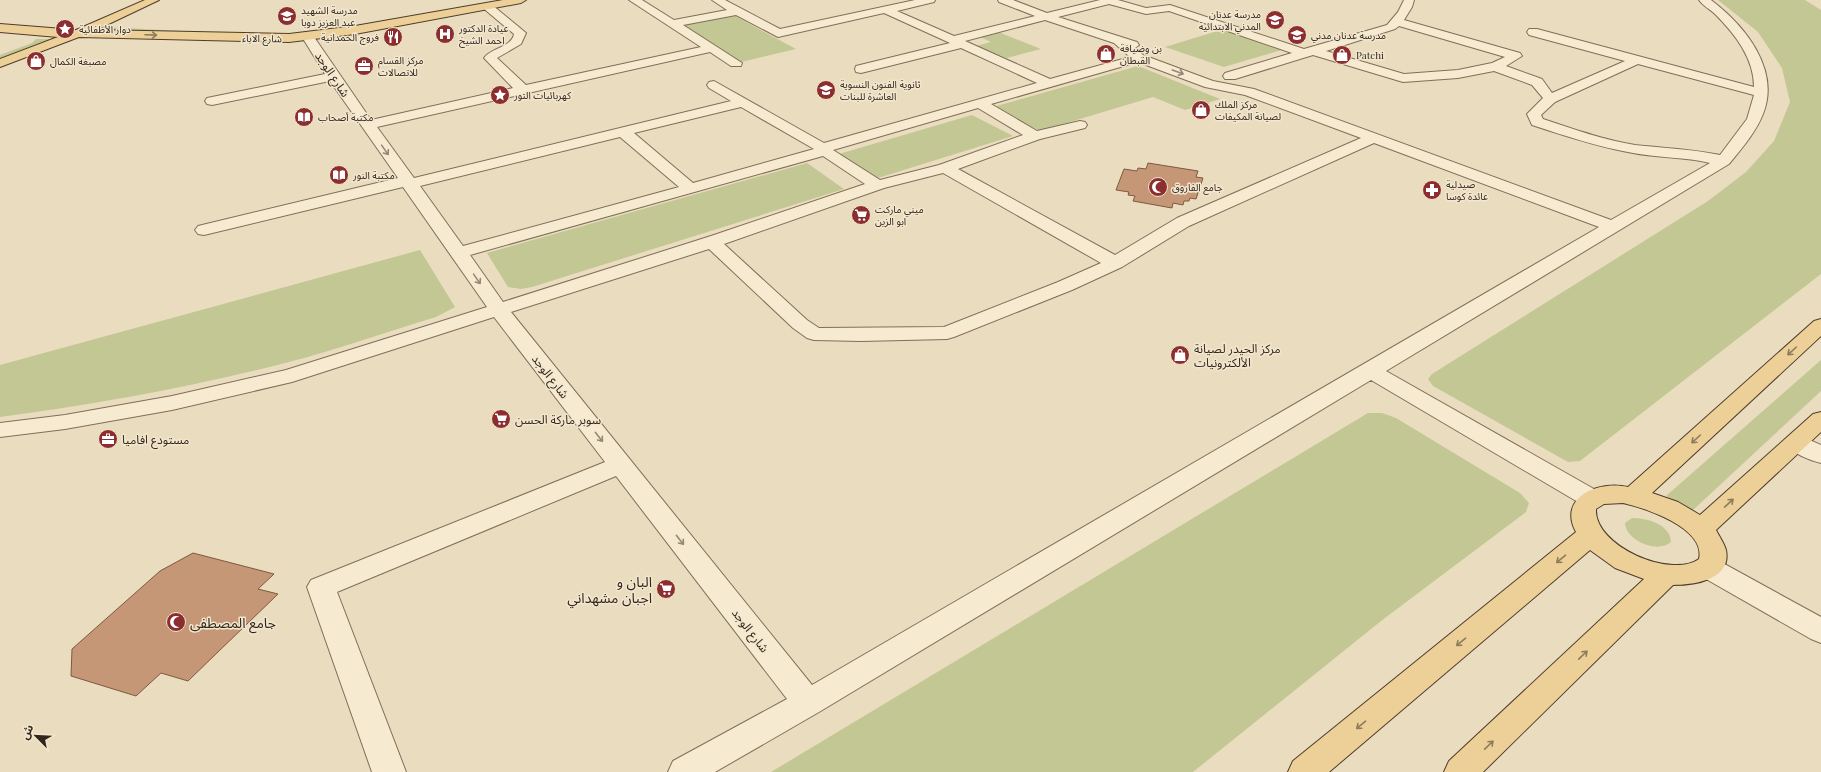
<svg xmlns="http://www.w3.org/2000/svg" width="1821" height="772" font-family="'Playfair Display','Noto Sans Arabic',serif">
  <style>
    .green { fill: #c2c794 }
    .building { fill: #c69777; stroke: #7f5840 }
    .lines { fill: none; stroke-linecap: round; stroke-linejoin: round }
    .minor-casing { stroke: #816e59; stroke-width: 2 }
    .major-casing { stroke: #4f3c2d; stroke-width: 2 }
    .minor { fill: #f6ead1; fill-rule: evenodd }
    .major { fill: #ecd098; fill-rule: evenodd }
    .oneway { stroke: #8f7b5a }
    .oneway2 { stroke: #948876 }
    .labels { text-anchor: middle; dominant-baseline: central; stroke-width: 3; stroke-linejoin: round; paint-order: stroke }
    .far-poi-label { font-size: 10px; fill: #32261c; stroke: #f2e7ce; text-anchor: start }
    .far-street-label { font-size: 10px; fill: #32261c; stroke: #f2e7ce }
    .street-label { font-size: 12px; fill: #32261c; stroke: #f2e7ce }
    .poi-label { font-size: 12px; fill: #32261c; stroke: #f2e7ce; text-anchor: start }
    .near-poi-label { font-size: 14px; fill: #32261c; stroke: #f2e7ce; text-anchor: end }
  </style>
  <rect width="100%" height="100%" fill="#eadcbf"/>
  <!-- green -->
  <g class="green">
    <polygon points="1718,0 1805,0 1821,10 1821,274 1580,461 1568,462 1433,386 1428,379 1432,374 1708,201 1746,172 1774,141 1790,102 1782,68 1758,32"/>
    <polygon points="733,15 796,49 741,62 681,26"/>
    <polygon points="103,27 224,33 93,31"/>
    <polygon points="1224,29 1285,49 1224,67 1165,47"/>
    <polygon points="993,30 1041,49 1007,58 976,46 991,42 974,34"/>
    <polygon points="36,39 53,39 39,43 0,59 0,55 32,43"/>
    <polygon points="1138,66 1220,99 1185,110 1153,97 1040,131 993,107"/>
    <polygon points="972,115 1013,136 878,178 839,154"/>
    <polygon points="807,163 844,189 532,287 521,289 508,287 487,253"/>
    <path d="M420,250l35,57 -19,10c-50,15 -100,33 -151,46 -94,24 -189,41 -285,54v-52z"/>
    <polygon points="1821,360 1821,391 1692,511 1666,496"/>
    <polygon points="1368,413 1382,413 1396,418 1520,493 1529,503 1526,512 1381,621 1193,772 771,772"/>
    <path d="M1632,518c15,0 38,6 39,24 -13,12 -45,-1 -46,-19z"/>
  </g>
  <!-- building -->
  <g class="building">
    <polygon points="1148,163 1198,171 1196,177 1203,178 1196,199 1190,198 1189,201 1184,201 1183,205 1173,203 1172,208 1133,201 1135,196 1128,195 1129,192 1116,190 1124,169 1137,171 1138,168 1146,169"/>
    <polygon points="193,553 274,574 258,589 278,594 188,681 161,673 136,696 71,676 72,649 160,571"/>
  </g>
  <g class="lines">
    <!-- minor casing -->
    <g class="minor-casing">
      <g id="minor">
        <path d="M629,0h13l32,20 53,-10 -15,-10h13l55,29 135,-29h20l-1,2 -37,9 57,25 81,-20 -36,-14 -1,-2h15l34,13 53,-13h18l28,8 24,-3 134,44 83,-24 11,-13 6,-12h10l-2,7 -8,13 116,33 2,3 -16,10 36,13 10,14 73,-32 -96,-26 -2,-3 2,-3h8l217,58c0,-29 -19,-53 -39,-73 -5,-5 -12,-8 -16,-14h12c33,25 70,69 52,114 -7,18 -21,34 -34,50l-343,207 215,122 4,6 -4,6 -9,3 -9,-3 -212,-125 -552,332 -104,60h-47l5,-11 114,-62 -171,-223 -279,116 69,180h-34l-65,-185 4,-7 294,-118 -111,-145 -202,65 -120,28 -107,19 -65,8v-14l65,-8 107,-19 114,-26 201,-63 -84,-120 -199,48 -6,-1 -3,-4 3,-4 200,-48 -68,-97 -118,24 -5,-1 -2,-3 2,-3 5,-1 113,-23 -23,-37 6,-4 4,1 59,86 142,-32 -29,-30c7,-10 28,-11 30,-24l-31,-26 -2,-2 6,-3 4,1 35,29 -5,11 -24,14 29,27 175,-38zM1109,4l37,10 23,-3 123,42 -67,20 -2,3 2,3h10l78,-24 90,27 55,-4 36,-7 38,14 11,13 -16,16 5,11c33,11 67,22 101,28 26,5 52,4 77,10l-99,57 -357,-131 -41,-8 -70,-26 -8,-7 4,-3 -2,-3 -79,-25zM884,13l66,30 -94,23 -1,3 1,3 5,1 100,-25 76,35 -213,60 -110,-62 -5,1 -2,3 2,3 22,13 -317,77 -37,-51 333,-75 21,14h10l1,-3 -59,-38 53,-10 42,22zM1045,20l69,23 16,14 -80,22 -85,-38zM1399,26l106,31 -13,6 -34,7 -54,4 -78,-23 69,-22zM1138,62l67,25 40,8 116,43 -184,80 -62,37 -157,-86 82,-30 45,-11 2,-3 -2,-3 -5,-1 -43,10 -46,-27zM1638,64l116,31 -7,24 -27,36c-29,-6 -56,-7 -85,-10 -31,-5 -62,-16 -92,-26l-2,-4 14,-13zM741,107l73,42 -121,34 -59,-50zM978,108l45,27 -84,30 -59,15 -47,-30zM620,137l59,50 -216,59 -43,-60zM1374,143l225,84 -787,458 -301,-373 198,-63 84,79 14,10 7,2 47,1 86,-2 7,-2 118,-47 50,-23 67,-41zM823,156l42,28 -154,52 -208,66 -33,-47zM943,173l158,90 -43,19 -114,45 -125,1 -12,-8 -83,-76 160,-56z"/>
        <path d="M1796,434l25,11v18c-12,-3 -30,-10 -37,-21l4,-5z"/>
        <polygon points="1709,558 1719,561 1821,617 1821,643 1811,639 1699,575 1695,568 1699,561"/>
      </g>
    </g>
    <!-- major casing -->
    <g class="major-casing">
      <g id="major">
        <polygon points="145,0 159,0 96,30 289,34 355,26 503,0 526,0 521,3 355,34 289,42 79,37 0,67 0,59 58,37 0,32 0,24 76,30"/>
        <path d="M1821,319v17l-169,157 26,9 22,13 113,-101 8,-2v20l-105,98c3,6 8,13 10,20 6,30 -32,35 -53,35l-190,187h-39l5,-11 195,-182 -29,-11 -25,-18 -261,222h-41l5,-11 283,-229c-19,-35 23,-52 52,-45l186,-166zM1623,503c22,5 83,25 76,56 -28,20 -105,-13 -103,-50l8,-5z"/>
      </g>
    </g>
    <!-- minor -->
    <use href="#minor" class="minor"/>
    <!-- major -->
    <use href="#major" class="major"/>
  </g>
  <!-- one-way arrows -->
  <defs><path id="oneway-shaft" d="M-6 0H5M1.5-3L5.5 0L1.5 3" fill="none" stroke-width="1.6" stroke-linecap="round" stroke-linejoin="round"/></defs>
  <g class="oneway">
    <use href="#oneway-shaft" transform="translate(151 35) rotate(2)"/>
    <use href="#oneway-shaft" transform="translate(1792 351) rotate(138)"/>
    <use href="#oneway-shaft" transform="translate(1696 439) rotate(138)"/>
    <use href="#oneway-shaft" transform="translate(1729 503) rotate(-43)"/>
    <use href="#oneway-shaft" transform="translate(1561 559) rotate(140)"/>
    <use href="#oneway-shaft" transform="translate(1461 642) rotate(140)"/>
    <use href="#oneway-shaft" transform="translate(1583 655) rotate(-44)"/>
    <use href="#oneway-shaft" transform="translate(1361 725) rotate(140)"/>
    <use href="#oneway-shaft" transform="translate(1489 745) rotate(-44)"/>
  </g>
  <g class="oneway2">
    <use href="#oneway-shaft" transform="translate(1178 72) rotate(20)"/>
    <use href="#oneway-shaft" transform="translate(385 150) rotate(55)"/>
    <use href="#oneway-shaft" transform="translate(477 279) rotate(55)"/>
    <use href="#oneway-shaft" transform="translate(599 437) rotate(52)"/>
    <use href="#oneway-shaft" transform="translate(680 540) rotate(52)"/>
  </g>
  <!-- icons -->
  <defs>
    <g id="school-disc" transform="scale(1)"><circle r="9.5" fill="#8c2d2f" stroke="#f2e7ce"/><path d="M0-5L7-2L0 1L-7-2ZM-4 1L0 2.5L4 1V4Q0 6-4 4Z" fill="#fff"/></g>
    <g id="sight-disc" transform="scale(1)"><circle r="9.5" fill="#8c2d2f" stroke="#f2e7ce"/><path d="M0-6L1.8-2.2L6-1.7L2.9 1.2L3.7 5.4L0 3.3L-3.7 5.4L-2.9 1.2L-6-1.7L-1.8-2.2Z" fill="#fff"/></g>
    <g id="hospital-disc" transform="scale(1)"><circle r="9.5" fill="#8c2d2f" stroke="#f2e7ce"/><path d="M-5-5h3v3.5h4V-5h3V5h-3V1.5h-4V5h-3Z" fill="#fff"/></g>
    <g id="restaurant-disc" transform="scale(1)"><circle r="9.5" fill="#8c2d2f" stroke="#f2e7ce"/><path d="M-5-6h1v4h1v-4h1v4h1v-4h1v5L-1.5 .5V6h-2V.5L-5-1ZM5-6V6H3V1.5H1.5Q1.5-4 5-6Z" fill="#fff"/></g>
    <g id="shop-disc" transform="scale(1)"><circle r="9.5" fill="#8c2d2f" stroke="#f2e7ce"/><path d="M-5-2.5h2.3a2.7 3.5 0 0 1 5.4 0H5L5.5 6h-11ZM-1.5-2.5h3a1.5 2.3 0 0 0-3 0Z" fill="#fff"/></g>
    <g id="office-disc" transform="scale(1)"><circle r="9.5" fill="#8c2d2f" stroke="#f2e7ce"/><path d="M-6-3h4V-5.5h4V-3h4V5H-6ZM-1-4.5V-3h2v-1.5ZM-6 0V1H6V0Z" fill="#fff"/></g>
    <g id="library-disc" transform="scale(1)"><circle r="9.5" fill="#8c2d2f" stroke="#f2e7ce"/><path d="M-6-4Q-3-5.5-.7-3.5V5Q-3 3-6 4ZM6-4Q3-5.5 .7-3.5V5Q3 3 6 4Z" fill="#fff"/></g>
    <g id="mosque-disc" transform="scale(1)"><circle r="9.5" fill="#8c2d2f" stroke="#f2e7ce"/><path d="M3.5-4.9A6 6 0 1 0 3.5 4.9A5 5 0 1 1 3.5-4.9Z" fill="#fff"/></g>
    <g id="pharmacy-disc" transform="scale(1)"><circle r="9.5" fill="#8c2d2f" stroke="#f2e7ce"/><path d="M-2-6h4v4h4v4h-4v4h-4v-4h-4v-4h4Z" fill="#fff"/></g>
    <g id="supermarket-disc" transform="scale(1)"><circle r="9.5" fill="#8c2d2f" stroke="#f2e7ce"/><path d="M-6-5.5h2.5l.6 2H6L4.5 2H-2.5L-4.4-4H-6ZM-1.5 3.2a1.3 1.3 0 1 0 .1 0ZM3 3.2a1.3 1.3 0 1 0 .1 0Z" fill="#fff"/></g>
  </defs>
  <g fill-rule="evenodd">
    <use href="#school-disc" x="287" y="16"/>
    <use href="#school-disc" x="1275" y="20"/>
    <use href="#sight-disc" x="65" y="29"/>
    <use href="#hospital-disc" x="445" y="34"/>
    <use href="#school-disc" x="1297" y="35"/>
    <use href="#restaurant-disc" x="393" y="37"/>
    <use href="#shop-disc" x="1106" y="54"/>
    <use href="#shop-disc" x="1342" y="55"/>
    <use href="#shop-disc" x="36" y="61"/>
    <use href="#office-disc" x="364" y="66"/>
    <use href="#school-disc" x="826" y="90"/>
    <use href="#sight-disc" x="500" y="95"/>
    <use href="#shop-disc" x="1201" y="110"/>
    <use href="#library-disc" x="304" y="117"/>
    <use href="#library-disc" x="339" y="175"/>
    <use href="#mosque-disc" x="1158" y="187"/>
    <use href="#pharmacy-disc" x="1432" y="190"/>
    <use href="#supermarket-disc" x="861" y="215"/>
    <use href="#shop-disc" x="1180" y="355"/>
    <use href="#supermarket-disc" x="501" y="419"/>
    <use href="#office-disc" x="108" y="439"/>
    <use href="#supermarket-disc" x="666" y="589"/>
    <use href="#mosque-disc" x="176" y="622"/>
  </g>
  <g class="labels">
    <!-- far-poi labels -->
    <g class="far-poi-label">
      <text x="301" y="10">مدرسة الشهيد<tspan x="301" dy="12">عبد العزيز دوبا</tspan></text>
      <text x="1261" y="14" text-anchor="end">مدرسة عدنان<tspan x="1261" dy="12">المدني الابتدائية</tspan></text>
      <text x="459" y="28">عيادة الدكتور<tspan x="459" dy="12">احمد الشيخ</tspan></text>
      <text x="79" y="29">دوار الأطفائية</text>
      <text x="1311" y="35">مدرسة عدنان مدني</text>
      <text x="379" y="37" text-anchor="end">فروج الحمدانية</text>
      <text x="1120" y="48">بن وضيافة<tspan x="1120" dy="12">القبطان</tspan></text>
      <text x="1356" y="55">Patchi</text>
      <text x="378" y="60">مركز القسام<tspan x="378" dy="12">للاتصالات</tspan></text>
      <text x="50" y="61">مصبغة الكمال</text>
      <text x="840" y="84">ثانوية الفنون النسوية<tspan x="840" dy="12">العاشرة للبنات</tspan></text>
      <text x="514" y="95">كهربائيات النور</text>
      <text x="1215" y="104">مركز الملك<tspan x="1215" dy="12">لصيانة المكيفات</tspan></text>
      <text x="318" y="117">مكتبة أصحاب</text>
      <text x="353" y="175">مكتبة النور</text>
      <text x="1446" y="184">صيدلية<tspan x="1446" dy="12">عائدة كوسا</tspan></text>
      <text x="1172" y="187">جامع الفاروق</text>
      <text x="875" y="209">ميني ماركت<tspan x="875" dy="12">ابو الزين</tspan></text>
    </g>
    <!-- far-street labels -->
    <g class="far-street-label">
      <text transform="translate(262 38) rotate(1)">شارع الاباء</text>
    </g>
    <!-- street labels -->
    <g class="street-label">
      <text transform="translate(333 74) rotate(56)">شارع الوجد</text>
      <text transform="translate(551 376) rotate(52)">شارع الوجد</text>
      <text transform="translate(751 630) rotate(52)">شارع الوجد</text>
    </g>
    <!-- poi labels -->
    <g class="poi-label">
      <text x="1194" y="348">مركز الحيدر لصيانة<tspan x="1194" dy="14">الألكترونيات</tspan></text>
      <text x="515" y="419">سوبر ماركة الحسن</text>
      <text x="122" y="439">مستودع افاميا</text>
    </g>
    <!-- near-poi labels -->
    <g class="near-poi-label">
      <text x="652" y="581">البان و<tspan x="652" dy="16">اجبان مشهداني</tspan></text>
      <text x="190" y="622" text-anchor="start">جامع المصطفى</text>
    </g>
  </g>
  <!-- north arrow -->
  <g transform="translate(36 736) rotate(294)" stroke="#f2e7ce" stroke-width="3" paint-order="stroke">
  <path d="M0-3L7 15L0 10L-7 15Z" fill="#32261c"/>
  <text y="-6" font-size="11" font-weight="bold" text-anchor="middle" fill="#32261c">ش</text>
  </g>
</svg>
